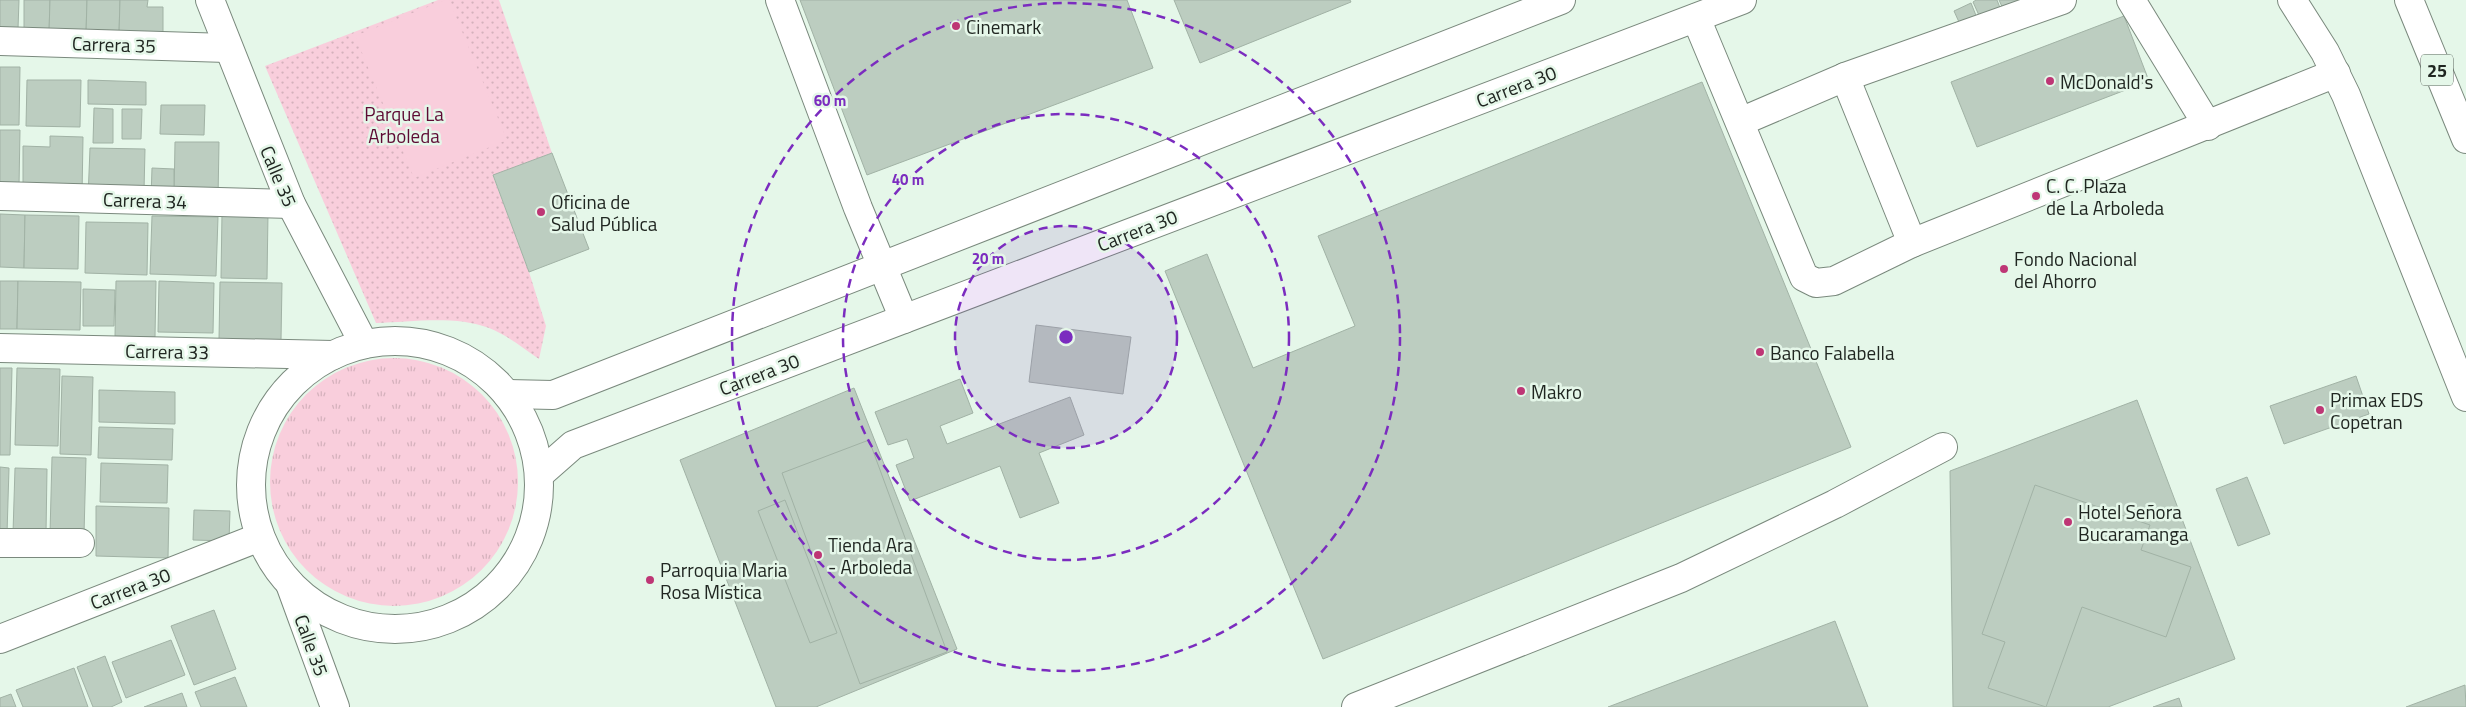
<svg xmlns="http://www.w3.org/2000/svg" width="2466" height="707" font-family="'Titillium Web',sans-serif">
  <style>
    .grass { fill: url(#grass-tufts) }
    .park { fill: url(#park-dots) }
    .garden { fill: #f9cedc }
    .building { fill: #bccdc0; stroke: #a1b2a5 }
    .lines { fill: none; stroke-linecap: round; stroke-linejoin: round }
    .minor-casing { stroke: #7a897d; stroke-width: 30 }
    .highway-casing { stroke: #7a897d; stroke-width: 30 }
    .minor { stroke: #fff; stroke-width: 28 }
    .highway { stroke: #fff; stroke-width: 28 }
    .ring { fill: none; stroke: #7b2cbf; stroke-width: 2.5; stroke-dasharray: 9 6 }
    .poi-dot { fill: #be3675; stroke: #e5f7e9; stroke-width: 2 }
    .labels { text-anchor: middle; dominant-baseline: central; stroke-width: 5; stroke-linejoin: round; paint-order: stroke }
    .shield { fill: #e5f7e9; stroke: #5b655d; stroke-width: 1 }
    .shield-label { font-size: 18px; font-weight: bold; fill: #202621 }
    .poi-label { font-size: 19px; fill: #202621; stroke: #e5f7e9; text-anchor: start }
    .street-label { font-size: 19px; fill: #202621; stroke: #e5f7e9 }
    .park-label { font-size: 19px; fill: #5e0b34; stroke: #e5f7e9 }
    .centre { fill: #7b2cbf; stroke: #e5f7e9; stroke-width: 2.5 }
    .ring-label { font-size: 15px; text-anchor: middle; font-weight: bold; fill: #7b2cbf; stroke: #e5f7e9; stroke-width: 5; stroke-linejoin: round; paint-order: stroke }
  </style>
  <defs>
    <pattern id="grass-tufts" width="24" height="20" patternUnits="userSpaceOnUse" patternTransform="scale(1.25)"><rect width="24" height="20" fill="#f9cedc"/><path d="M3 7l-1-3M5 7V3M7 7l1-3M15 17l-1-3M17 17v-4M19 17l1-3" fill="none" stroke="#d5b1bc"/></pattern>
    <pattern id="park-dots" width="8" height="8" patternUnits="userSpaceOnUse" patternTransform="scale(1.25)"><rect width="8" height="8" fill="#f9cedc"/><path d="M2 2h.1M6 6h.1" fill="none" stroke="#d5b1bc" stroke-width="1.8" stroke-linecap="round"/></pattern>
  </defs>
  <rect width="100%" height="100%" fill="#e5f7e9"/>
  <!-- grass -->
  <circle class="grass" cx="394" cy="482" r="124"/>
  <!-- park -->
  <path class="park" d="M438,0h61l53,153 -59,23 36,96 17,54 -7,33c-16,-11 -32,-24 -50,-31 -34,-13 -78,-6 -113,-5l-111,-257z"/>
  <!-- garden -->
  <polygon class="garden" points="445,0 449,0 507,140 414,178 355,36"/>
  <!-- building -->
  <g class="building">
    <polygon points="0,0 19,0 18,29 0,29"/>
    <polygon points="24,0 50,0 49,33 24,33"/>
    <polygon points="50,0 87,0 86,34 49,33"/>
    <polygon points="87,0 120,0 119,34 86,34"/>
    <polygon points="120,0 148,0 147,7 163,7 163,34 119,34"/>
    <polygon points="800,0 1127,0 1153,68 867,175"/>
    <polygon points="1174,0 1350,0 1351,2 1200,63"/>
    <polygon points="1976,0 1997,0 2002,13 1982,22 1973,2"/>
    <polygon points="1999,0 2023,0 2004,11"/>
    <polygon points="1971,3 1979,23 1963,31 1954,11"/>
    <polygon points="2124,16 2149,81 1977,147 1951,82"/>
    <polygon points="0,67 20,67 19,125 0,125"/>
    <polygon points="27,80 81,80 80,127 26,126"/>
    <polygon points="88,80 146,82 146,105 88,104"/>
    <polygon points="1702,82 1851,447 1323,659 1165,271 1207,254 1253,368 1355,326 1318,236"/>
    <polygon points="161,105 205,105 204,135 160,134"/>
    <polygon points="94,108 113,109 113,143 93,143"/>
    <polygon points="122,109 142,109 141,139 122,139"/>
    <polygon points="0,130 20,130 19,186 0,186"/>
    <polygon points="50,136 83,137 82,196 23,186 23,146 50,147"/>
    <polygon points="175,142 219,142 218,199 174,199"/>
    <polygon points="90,148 145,149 144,191 88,198"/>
    <polygon points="552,153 589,249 529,272 493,175"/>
    <polygon points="152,168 174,169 174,199 151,198"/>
    <polygon points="222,213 268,214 267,279 221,278"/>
    <polygon points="0,214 25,215 24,268 0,267"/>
    <polygon points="25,215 79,216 78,269 24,268"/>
    <polygon points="152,216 218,217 216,276 150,274"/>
    <polygon points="86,222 148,223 147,275 85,273"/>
    <polygon points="0,281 18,281 17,329 0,329"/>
    <polygon points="18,281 81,282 80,330 17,329"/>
    <polygon points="116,281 156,281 155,337 115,336"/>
    <polygon points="159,281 214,283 213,333 158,332"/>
    <polygon points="220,282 282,283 281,340 219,339"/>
    <polygon points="83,289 115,290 114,326 83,326"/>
    <polygon points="1036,325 1131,337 1123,394 1029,382"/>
    <polygon points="0,368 12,368 10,455 0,455"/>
    <polygon points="17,368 60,369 58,446 15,445"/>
    <polygon points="62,376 93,377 91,455 60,454"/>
    <polygon points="2356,376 2369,414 2284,444 2270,406"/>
    <polygon points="960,379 973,413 940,426 947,444 1070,397 1084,435 1039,453 1059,503 1020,518 1000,466 910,501 896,465 914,458 907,439 888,445 875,412"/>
    <polygon points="854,388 957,649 816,707 776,707 680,460"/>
    <polygon points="99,390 175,392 175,424 99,422"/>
    <polygon points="2137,400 2235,659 2108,707 1953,707 1950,471"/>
    <polygon points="99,427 173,429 172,460 98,458"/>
    <polygon points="869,440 947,652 860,684 782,473"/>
    <polygon points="52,457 86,458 84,535 50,534"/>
    <polygon points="101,463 168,465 167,503 100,502"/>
    <polygon points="0,467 9,468 7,534 0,533"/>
    <polygon points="15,468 47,469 46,534 13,533"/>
    <polygon points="2247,477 2270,534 2238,546 2216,489"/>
    <polygon points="2035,485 2150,525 2141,550 2191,567 2166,637 2082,607 2046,707 1988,688 2005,642 1982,634"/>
    <polygon points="785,500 837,633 810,643 758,511"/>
    <polygon points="96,506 169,508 168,558 96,556"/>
    <polygon points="194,510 230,511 229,541 193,540"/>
    <polygon points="214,610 236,669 194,685 171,626"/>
    <polygon points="1835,621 1868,707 1608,707"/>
    <polygon points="171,640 185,675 126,698 112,662"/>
    <polygon points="105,656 122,702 111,707 93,707 77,667"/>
    <polygon points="74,668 88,707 23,707 16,690"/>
    <polygon points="235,677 247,707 201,707 195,692"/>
    <polygon points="2465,685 2466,707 2406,707"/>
    <polygon points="182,693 187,707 144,707"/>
    <polygon points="11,694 16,707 0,707 0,698"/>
    <polygon points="2179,698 2182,707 2153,707"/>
  </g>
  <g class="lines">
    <!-- minor casing -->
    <g class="minor-casing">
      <g id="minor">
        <polyline points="210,0 291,204 364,344"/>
        <polyline points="780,0 858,208 904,319"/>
        <polyline points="2131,0 2208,126"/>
        <polyline points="1696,18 1804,277 1816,283 1834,281 1912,243 2336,73"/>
        <polyline points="0,41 227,48"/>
        <polyline points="1845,77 1912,243"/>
        <polyline points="1740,122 1845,77 2062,0"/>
        <polyline points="0,196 291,204"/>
        <circle cx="395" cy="485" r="144"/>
        <polyline points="0,348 333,355"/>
        <polyline points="507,394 553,395 1561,0"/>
        <polyline points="540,474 573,445 1742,0"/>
        <polyline points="0,543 80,543"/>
        <polyline points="290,584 335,707"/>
        <polyline points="0,639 260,537"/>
        <polyline points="1356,707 1681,578 1835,504 1943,447"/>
      </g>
    </g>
    <!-- highway casing -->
    <g class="highway-casing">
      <g id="highway">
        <polyline points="2292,0 2325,52 2346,95 2466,397"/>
        <polyline points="2409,0 2466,139"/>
      </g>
    </g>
    <!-- minor -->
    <use href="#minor" class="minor"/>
    <!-- highway -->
    <use href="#highway" class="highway"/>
  </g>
  <!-- distance rings -->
  <circle cx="1066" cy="337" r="111" fill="#7b2cbf" fill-opacity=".12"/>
  <g class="ring">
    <circle cx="1066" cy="337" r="111"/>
    <circle cx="1066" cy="337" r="223"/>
    <circle cx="1066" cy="337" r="334"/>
  </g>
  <!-- markers -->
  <g class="poi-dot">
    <circle cx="956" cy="26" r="5"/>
    <circle cx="2050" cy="81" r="5"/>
    <circle cx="2036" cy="196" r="5"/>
    <circle cx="541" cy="212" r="5"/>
    <circle cx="2004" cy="269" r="5"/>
    <circle cx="1760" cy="352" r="5"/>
    <circle cx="1521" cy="391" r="5"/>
    <circle cx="2320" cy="410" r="5"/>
    <circle cx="2068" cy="522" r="5"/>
    <circle cx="818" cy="555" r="5"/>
    <circle cx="650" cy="580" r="5"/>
  </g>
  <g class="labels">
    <!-- shield labels -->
    <rect class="shield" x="2421" y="54.5" width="32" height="31" rx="4"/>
    <g class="shield-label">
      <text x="2437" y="70">25</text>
    </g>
    <!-- poi labels -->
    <g class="poi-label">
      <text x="966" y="26">Cinemark</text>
      <text x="2060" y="81">McDonald's</text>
      <text x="2046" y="185">C. C. Plaza<tspan x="2046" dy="22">de La Arboleda</tspan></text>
      <text x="551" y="201">Oficina de<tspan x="551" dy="22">Salud Pública</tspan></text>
      <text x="2014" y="258">Fondo Nacional<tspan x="2014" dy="22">del Ahorro</tspan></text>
      <text x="1770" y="352">Banco Falabella</text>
      <text x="1531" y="391">Makro</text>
      <text x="2330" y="399">Primax EDS<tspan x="2330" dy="22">Copetran</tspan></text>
      <text x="2078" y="511">Hotel Señora<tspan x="2078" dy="22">Bucaramanga</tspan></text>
      <text x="828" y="544">Tienda Ara<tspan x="828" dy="22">- Arboleda</tspan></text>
      <text x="660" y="569">Parroquia Maria<tspan x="660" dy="22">Rosa Mística</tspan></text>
    </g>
    <!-- street labels -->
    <g class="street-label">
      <text transform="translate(114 44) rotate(2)">Carrera 35</text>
      <text transform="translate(1516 86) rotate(-21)">Carrera 30</text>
      <text transform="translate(279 176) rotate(67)">Calle 35</text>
      <text transform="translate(145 200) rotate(2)">Carrera 34</text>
      <text transform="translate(1137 230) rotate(-21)">Carrera 30</text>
      <text transform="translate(167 351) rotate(1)">Carrera 33</text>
      <text transform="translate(759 374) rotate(-21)">Carrera 30</text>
      <text transform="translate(130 588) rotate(-21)">Carrera 30</text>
      <text transform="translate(312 645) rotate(70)">Calle 35</text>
    </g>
    <!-- park labels -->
    <g class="park-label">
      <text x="404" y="113">Parque La<tspan x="404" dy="22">Arboleda</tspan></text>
    </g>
  </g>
  <circle cx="1066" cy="337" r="8" class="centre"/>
  <g class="ring-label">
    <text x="830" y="106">60 m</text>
    <text x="908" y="185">40 m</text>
    <text x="988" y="264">20 m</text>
  </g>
</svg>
